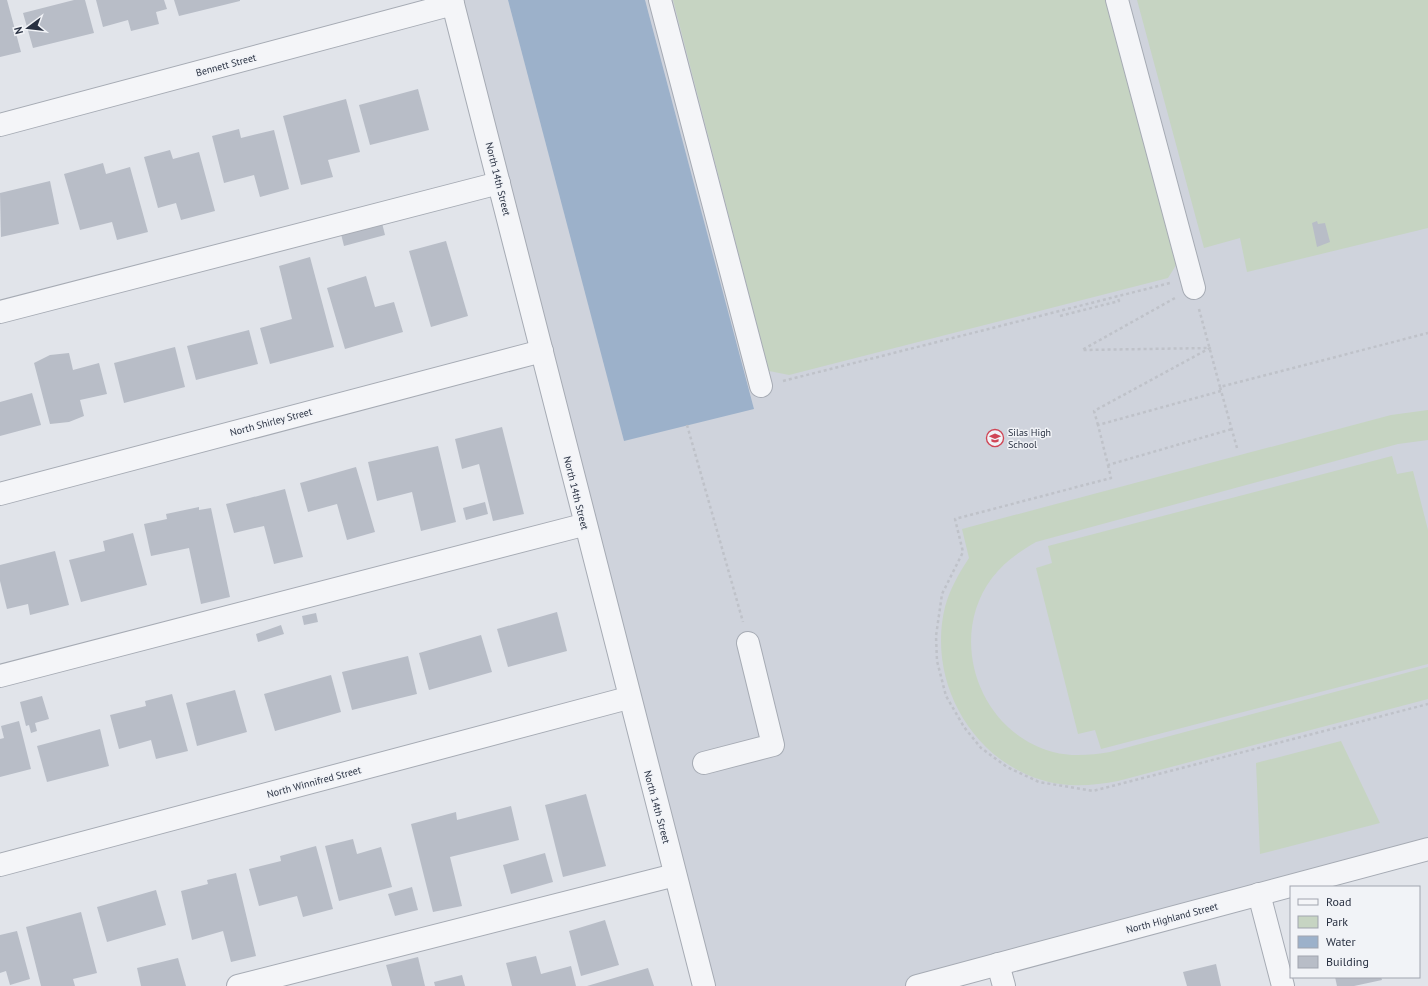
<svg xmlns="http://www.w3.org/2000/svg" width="1428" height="986" font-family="'PT Sans',sans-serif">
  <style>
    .built { fill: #cfd3dc }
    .green { fill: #c6d4c2 }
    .water { fill: #9cb1ca }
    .building { fill: #b8bdc7 }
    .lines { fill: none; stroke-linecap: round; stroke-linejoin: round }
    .minor-casing { stroke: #a6abb4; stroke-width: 24 }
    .path { stroke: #bfc2c9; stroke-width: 2.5; stroke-dasharray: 3 3; stroke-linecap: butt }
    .minor { stroke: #f4f5f8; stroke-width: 22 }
    .labels { text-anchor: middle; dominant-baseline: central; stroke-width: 3; stroke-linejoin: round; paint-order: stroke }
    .street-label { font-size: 10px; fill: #293142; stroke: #f1f3f7 }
    .poi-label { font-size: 10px; fill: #293142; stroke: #f1f3f7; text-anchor: start }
  </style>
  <rect width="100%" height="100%" fill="#e1e4ea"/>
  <!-- built -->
  <polygon class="built" points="452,0 1428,0 1428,849 917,986 704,986"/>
  <!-- green -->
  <g class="green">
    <polygon points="673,0 1110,0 1178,262 1168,278 789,375 769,371"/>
    <polygon points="1137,0 1428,0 1428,228 1247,272 1240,238 1204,248"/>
    <path d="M1428,410v30l-30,4 -362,98c-17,10 -32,20 -44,36 -46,61 -12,155 61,174 19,5 38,3 57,0l318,-85v32l-310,82c-16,3 -32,5 -49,4 -87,-7 -144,-96 -124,-178 5,-18 14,-34 24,-49l-7,-29 429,-114z"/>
    <polygon points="1392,456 1397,474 1413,471 1428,530 1428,664 1101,749 1095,730 1078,734 1036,568 1052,563 1048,546"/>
    <polygon points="1341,741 1380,823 1260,854 1256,763"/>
  </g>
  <!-- water -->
  <polygon class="water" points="508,0 645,0 754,409 624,441"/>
  <!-- building -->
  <g class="building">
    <polygon points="0,0 7,0 21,52 0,57"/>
    <polygon points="74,0 85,0 94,33 33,48 23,13"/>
    <polygon points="96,0 164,0 167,9 156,12 159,24 131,31 128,20 103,27"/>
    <polygon points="174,0 240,0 240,1 179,16"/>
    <polygon points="418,89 429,130 370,145 359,105"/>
    <polygon points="346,99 360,152 328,160 333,177 301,185 283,116"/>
    <polygon points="239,129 241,138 274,130 289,189 260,197 254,175 224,183 212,136"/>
    <polygon points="170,150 173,159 199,152 215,211 181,220 176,203 158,208 144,157"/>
    <polygon points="103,163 106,174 130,167 148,232 117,240 112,222 80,230 64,174"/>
    <polygon points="50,181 59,224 1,237 0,193"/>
    <polygon points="1317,221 1318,224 1325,223 1330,242 1317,247 1312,223"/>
    <polygon points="382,223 385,235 344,246 341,234"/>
    <polygon points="446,241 468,316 431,327 409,251"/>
    <polygon points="310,257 334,347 270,364 260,328 292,319 279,266"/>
    <polygon points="366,276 375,307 394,302 403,332 345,349 327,288"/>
    <polygon points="249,330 258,364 196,380 187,346"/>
    <polygon points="175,347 185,387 124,403 114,363"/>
    <polygon points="69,353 73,370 99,363 107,394 80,400 84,416 69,422 50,424 34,363 50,355"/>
    <polygon points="32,393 41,425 0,436 0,402"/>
    <polygon points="502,427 524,514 493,521 479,464 462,469 455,439"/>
    <polygon points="438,446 456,522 421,531 412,492 377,501 368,462"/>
    <polygon points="356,467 375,532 347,540 337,504 308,512 300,483"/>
    <polygon points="285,489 303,557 274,564 264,526 234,533 226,504"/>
    <polygon points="485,502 488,514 466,520 463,508"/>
    <polygon points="199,507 199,510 211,508 230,597 201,604 189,548 151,556 144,524 167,519 166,514"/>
    <polygon points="133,533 147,585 81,602 69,560 105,551 103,541"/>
    <polygon points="55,551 69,605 30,615 28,604 7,609 0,581 0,565"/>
    <polygon points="557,612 567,651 508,667 497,629"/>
    <polygon points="316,613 318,622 304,625 302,616"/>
    <polygon points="281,625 284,634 258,642 256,634"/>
    <polygon points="481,635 492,672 429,690 419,653"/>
    <polygon points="408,656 417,694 352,710 342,672"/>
    <polygon points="331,675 341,712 275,731 264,694"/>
    <polygon points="235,690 247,732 197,746 186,703"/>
    <polygon points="172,694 188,751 156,759 151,740 119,749 110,715 146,706 145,701"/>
    <polygon points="42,696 49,719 35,723 37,731 31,733 29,725 26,726 20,702"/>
    <polygon points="19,721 31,769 0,777 0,739 4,738 1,726"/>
    <polygon points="100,729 109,766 47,782 37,746"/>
    <polygon points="586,794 606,866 563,877 545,805"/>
    <polygon points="511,806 519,840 450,857 462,906 433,912 411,824 456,812 457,820"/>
    <polygon points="353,839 357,854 381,847 392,887 339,901 325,846"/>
    <polygon points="316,846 333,909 303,917 297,896 259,906 249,869 281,861 280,856"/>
    <polygon points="545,853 553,882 511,894 503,865"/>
    <polygon points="236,873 256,956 231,962 223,931 192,940 181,891 208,884 207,880"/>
    <polygon points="412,887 418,910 395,916 388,894"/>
    <polygon points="156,890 166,925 107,942 97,907"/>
    <polygon points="81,912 97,973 73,979 75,986 41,986 26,927"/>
    <polygon points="605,920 619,965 581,976 569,931"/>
    <polygon points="17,931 30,979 10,985 6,971 0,973 0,935"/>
    <polygon points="536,956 541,974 571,966 576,986 512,986 506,963"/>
    <polygon points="418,957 425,986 392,986 386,965"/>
    <polygon points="178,958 186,986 141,986 137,968"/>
    <polygon points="1216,964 1221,986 1187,986 1183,972"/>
    <polygon points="648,968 654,986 587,986"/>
    <polygon points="462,975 465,986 435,986 434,982"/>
    <polygon points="1335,977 1381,977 1382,980 1354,986 1337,986"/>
  </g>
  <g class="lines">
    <!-- minor casing -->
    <g class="minor-casing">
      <g id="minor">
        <path d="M452,0c83,329 166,658 252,986"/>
        <polyline points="660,0 761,386"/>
        <polyline points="1117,0 1194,288"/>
        <polyline points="0,125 453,4"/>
        <polyline points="0,312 499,183"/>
        <polyline points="0,494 542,351"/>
        <polyline points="0,676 583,525"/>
        <polyline points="704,763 773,745 748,643"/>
        <polyline points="0,865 628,698"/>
        <polyline points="1259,894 1283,986"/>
        <polyline points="998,964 1004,986"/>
        <polyline points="238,986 675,875"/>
        <polyline points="917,986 1428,849"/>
      </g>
    </g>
    <!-- path -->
    <g class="path">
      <polyline points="1199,309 1220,387"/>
      <polyline points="1060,316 1119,301 1117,296"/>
      <polyline points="783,381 1170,283"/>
      <polyline points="1221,391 1098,425 1108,465 1232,429"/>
      <polyline points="687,425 743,622"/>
      <polyline points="1098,425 1094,411 1210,348 1082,350 1175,298"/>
      <polyline points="1237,448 1220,387 1428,333"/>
      <polyline points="1108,465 1111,478 955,519 963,552 942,594 936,636 937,661 946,696 964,727 981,748 1007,767 1039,782 1093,791 1428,704"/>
    </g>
    <!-- minor -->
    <use href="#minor" class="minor"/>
  </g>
  <!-- icons -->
  <defs>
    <g id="school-ring" transform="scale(0.9)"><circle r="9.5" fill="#f1f3f7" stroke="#d04555" stroke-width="1.5"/><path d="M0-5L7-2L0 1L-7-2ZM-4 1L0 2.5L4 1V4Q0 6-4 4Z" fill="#d04555"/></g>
  </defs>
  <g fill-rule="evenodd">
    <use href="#school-ring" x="995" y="438"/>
  </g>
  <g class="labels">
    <!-- street labels -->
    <g class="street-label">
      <text transform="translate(226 65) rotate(-15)">Bennett Street</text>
      <text transform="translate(498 179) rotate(76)">North 14th Street</text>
      <text transform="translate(271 422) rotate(-15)">North Shirley Street</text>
      <text transform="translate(576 493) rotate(76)">North 14th Street</text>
      <text transform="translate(314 782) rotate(-15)">North Winnifred Street</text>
      <text transform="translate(657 807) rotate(75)">North 14th Street</text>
      <text transform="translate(1172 918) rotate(-15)">North Highland Street</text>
    </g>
    <!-- poi labels -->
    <g class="poi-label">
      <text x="1008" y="432">Silas High<tspan x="1008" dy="12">School</tspan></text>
    </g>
  </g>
  <!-- legend -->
  <rect x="1290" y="886" width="130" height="92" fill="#f1f3f7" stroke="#a1a5af"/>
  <rect x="1298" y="899" width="20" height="6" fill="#f4f5f8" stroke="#a1a5af"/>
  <text x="1326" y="906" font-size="12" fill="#293142">Road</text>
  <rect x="1298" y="916" width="20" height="12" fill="#c6d4c2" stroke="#a1a5af"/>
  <text x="1326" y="926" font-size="12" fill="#293142">Park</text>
  <rect x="1298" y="936" width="20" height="12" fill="#9cb1ca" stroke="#a1a5af"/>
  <text x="1326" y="946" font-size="12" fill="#293142">Water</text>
  <rect x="1298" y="956" width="20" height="12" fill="#b8bdc7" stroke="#a1a5af"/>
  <text x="1326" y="966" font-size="12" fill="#293142">Building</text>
  <!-- north arrow -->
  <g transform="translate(28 28) rotate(255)" stroke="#f1f3f7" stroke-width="3" paint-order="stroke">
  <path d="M0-3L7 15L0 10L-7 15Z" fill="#293142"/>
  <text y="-6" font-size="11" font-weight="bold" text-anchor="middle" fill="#293142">N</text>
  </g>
</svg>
